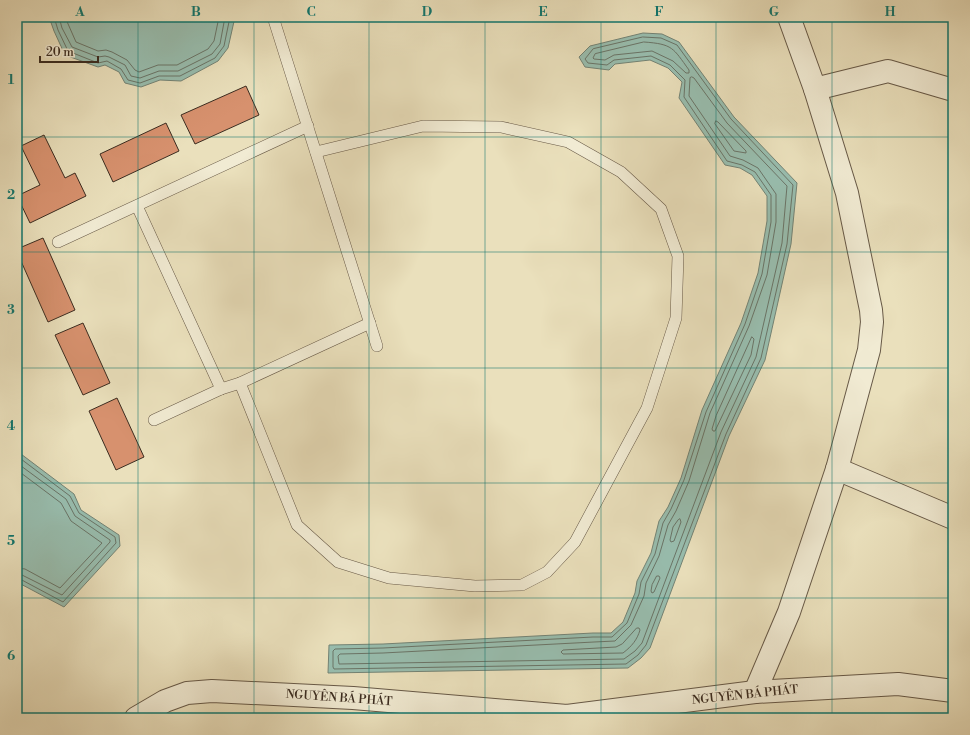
<svg xmlns="http://www.w3.org/2000/svg" width="970" height="735" font-family="'Libre Bodoni',serif">
  <style>
    .water { fill: #98bdae; stroke: #738375 }
    .lines { fill: none; stroke-linecap: round; stroke-linejoin: round }
    .shore { stroke: #6a7467; stroke-width: 1 }
    .building { fill: #d7916e; stroke: #3b2c20 }
    .service-casing { stroke: #675947; stroke-width: 12 }
    .minor-casing { stroke: #675947; stroke-width: 24 }
    .service { stroke: #f1ebd3; stroke-width: 11 }
    .minor { stroke: #f1ebd3; stroke-width: 22 }
    .grid { fill: none; stroke: #0f766e; stroke-width: 1; stroke-opacity: 0.55 }
    .labels { text-anchor: middle; dominant-baseline: central; stroke-width: 3; stroke-linejoin: round; paint-order: stroke }
    .street-label { font-size: 12px; fill: #3b2c20; stroke: #f1ebd3 }
    .neatline { fill: none; stroke: #0f766e; stroke-width: 1.5 }
    .grid-label { font-size: 13px; text-anchor: middle; font-weight: bold; fill: #0f766e }
  </style>
  <rect width="100%" height="100%" fill="#eae0bc"/>
  <filter id="stains"><feTurbulence type="fractalNoise" baseFrequency=".005" numOctaves="4"/><feColorMatrix values="0 0 0 0 .2 0 0 0 0 .09 0 0 0 0 .02 0 0 0 .5 -.17"/></filter>
  <radialGradient id="worn" r=".72"><stop offset=".6" stop-color="#630" stop-opacity="0"/><stop offset="1" stop-color="#630" stop-opacity=".3"/></radialGradient>
  <!-- water -->
  <g class="water">
    <polygon points="49,17 235,17 228,48 218,61 181,81 160,80 141,87 125,83 119,72 105,65 98,67 65,55 54,31"/>
    <polygon points="643,33 662,34 679,42 734,117 797,183 791,244 765,360 729,436 650,648 641,658 628,668 328,673 329,645 383,644 593,633 611,633 623,622 635,593 637,581 651,553 659,521 668,507 681,478 702,410 741,323 758,273 767,221 767,196 752,175 740,168 725,165 679,98 682,82 668,68 650,60 615,64 609,70 585,67 579,57 590,46"/>
    <polygon points="17,451 74,494 81,510 119,535 120,546 64,607 17,582"/>
  </g>
  <g class="lines">
    <!-- shore -->
    <g class="shore">
      <polyline points="54,17 58,30 68,51 98,63 107,61 121,69 128,80 140,83 159,76 180,76 215,58 224,46 230,17"/>
      <polyline points="59,17 62,28 72,47 98,57 105,56 109,57 125,65 131,76 140,78 159,71 178,71 212,54 220,44 225,17"/>
      <polyline points="65,17 76,42 98,51 106,50 112,52 127,60 135,70 139,72 158,65 177,65 208,49 214,41 219,17"/>
      <polygon points="643,37 661,38 677,45 731,119 793,185 787,244 761,358 726,434 646,645 638,655 626,664 334,669 333,667 333,651 335,649 383,648 593,637 612,637 627,623 639,594 641,582 655,554 663,523 671,509 684,480 706,412 745,324 762,274 771,222 771,195 755,172 742,165 727,161 684,97 685,80 670,65 651,56 614,60 607,65 588,63 585,59 593,49"/>
      <path d="M644,42c29,2 29,6 45,28v3h-3l-13,-12 -21,-10 -38,4 -9,5 -11,-1 -1,-1 2,-4z"/>
      <polygon points="692,77 694,78 727,123 787,186 782,243 756,357 721,432 642,643 635,651 624,659 339,664 338,656 340,654 383,653 594,642 615,641 631,625 644,596 646,583 659,556 668,525 676,511 689,481 710,413 749,326 767,275 776,222 776,194 758,168 743,160 730,156 689,96 690,78"/>
      <polygon points="716,121 718,122 746,151 746,153 734,151 715,124"/>
      <polygon points="752,337 754,339 751,355 715,431 713,431 712,429 716,416"/>
      <polyline points="17,456 70,496 79,513 115,537 116,543 63,602 20,579 17,579"/>
      <polyline points="17,463 66,499 75,516 110,540 110,542 62,595 22,575 17,574"/>
      <polyline points="17,470 61,503 71,521 102,543 60,588 25,569 17,568"/>
      <polygon points="680,519 681,522 674,541 671,542 670,540 673,527 678,520"/>
      <polygon points="657,576 659,576 660,578 654,592 652,593 651,591 652,585"/>
      <path d="M637,628h2l1,2c-3,10 -8,16 -17,23l-60,1 -2,-2 2,-2 53,-3 6,-3z"/>
    </g>
  </g>
  <!-- building -->
  <g class="building">
    <polygon points="246,86 259,115 195,144 181,115"/>
    <polygon points="166,123 179,151 113,182 100,154"/>
    <polygon points="44,135 65,178 75,173 86,196 30,223 17,196 40,185 21,146"/>
    <polygon points="43,238 75,310 48,322 17,252 17,249"/>
    <polygon points="83,323 110,383 83,395 55,335"/>
    <polygon points="117,398 144,457 116,470 89,411"/>
  </g>
  <g class="lines">
    <!-- service casing -->
    <g class="service-casing">
      <g id="service">
        <polyline points="273,17 377,346"/>
        <polyline points="137,206 221,389"/>
        <polyline points="58,242 308,126"/>
        <polyline points="240,383 297,525 338,562 389,578 475,586 522,585 547,572 575,542 647,408 676,318 678,256 661,209 621,172 568,142 501,127 423,126 316,152"/>
        <polyline points="154,420 221,389 240,383 370,323"/>
      </g>
    </g>
    <!-- minor casing -->
    <g class="minor-casing">
      <g id="minor">
        <polyline points="815,89 888,71 953,90"/>
        <polyline points="837,469 953,518"/>
        <polyline points="755,692 789,612 837,469 869,350 872,322 871,310 847,193 815,89 789,17"/>
        <polyline points="136,718 165,701 187,693 212,691 353,698 567,716 755,692 898,684 953,691"/>
      </g>
    </g>
    <!-- service -->
    <use href="#service" class="service"/>
    <!-- minor -->
    <use href="#minor" class="minor"/>
  </g>
  <!-- grid -->
  <path class="grid" d="M138,17v701M254,17v701M369,17v701M485,17v701M601,17v701M716,17v701M832,17v701M17,137h936M17,252h936M17,368h936M17,483h936M17,598h936"/>
  <g class="labels">
    <!-- street labels -->
    <g class="street-label">
      <text transform="translate(745 695) rotate(-6)">NGUYÊN BÁ PHÁT</text>
      <text transform="translate(339 698) rotate(4)">NGUYÊN BÁ PHÁT</text>
    </g>
  </g>
  <!-- margin -->
  <rect width="970" height="735" fill="none" stroke="#eae0bc" stroke-width="44"/>
  <!-- scale -->
  <path d="M40 56v6h58v-6" fill="none" stroke="#3b2c20" stroke-width="2"/>
  <text x="46" y="56" font-size="12" fill="#3b2c20" stroke="#f1ebd3" stroke-width="3" paint-order="stroke">20 m</text>
  <rect x="22" y="22" width="926" height="691" class="neatline"/>
  <g class="grid-label">
    <text x="80" y="16">A</text>
    <text x="196" y="16">B</text>
    <text x="311" y="16">C</text>
    <text x="427" y="16">D</text>
    <text x="543" y="16">E</text>
    <text x="659" y="16">F</text>
    <text x="774" y="16">G</text>
    <text x="890" y="16">H</text>
    <text x="11" y="84">1</text>
    <text x="11" y="199">2</text>
    <text x="11" y="314">3</text>
    <text x="11" y="430">4</text>
    <text x="11" y="545">5</text>
    <text x="11" y="660">6</text>
  </g>
  <rect width="100%" height="100%" filter="url(#stains)"/>
  <rect width="100%" height="100%" fill="url(#worn)"/>
</svg>
